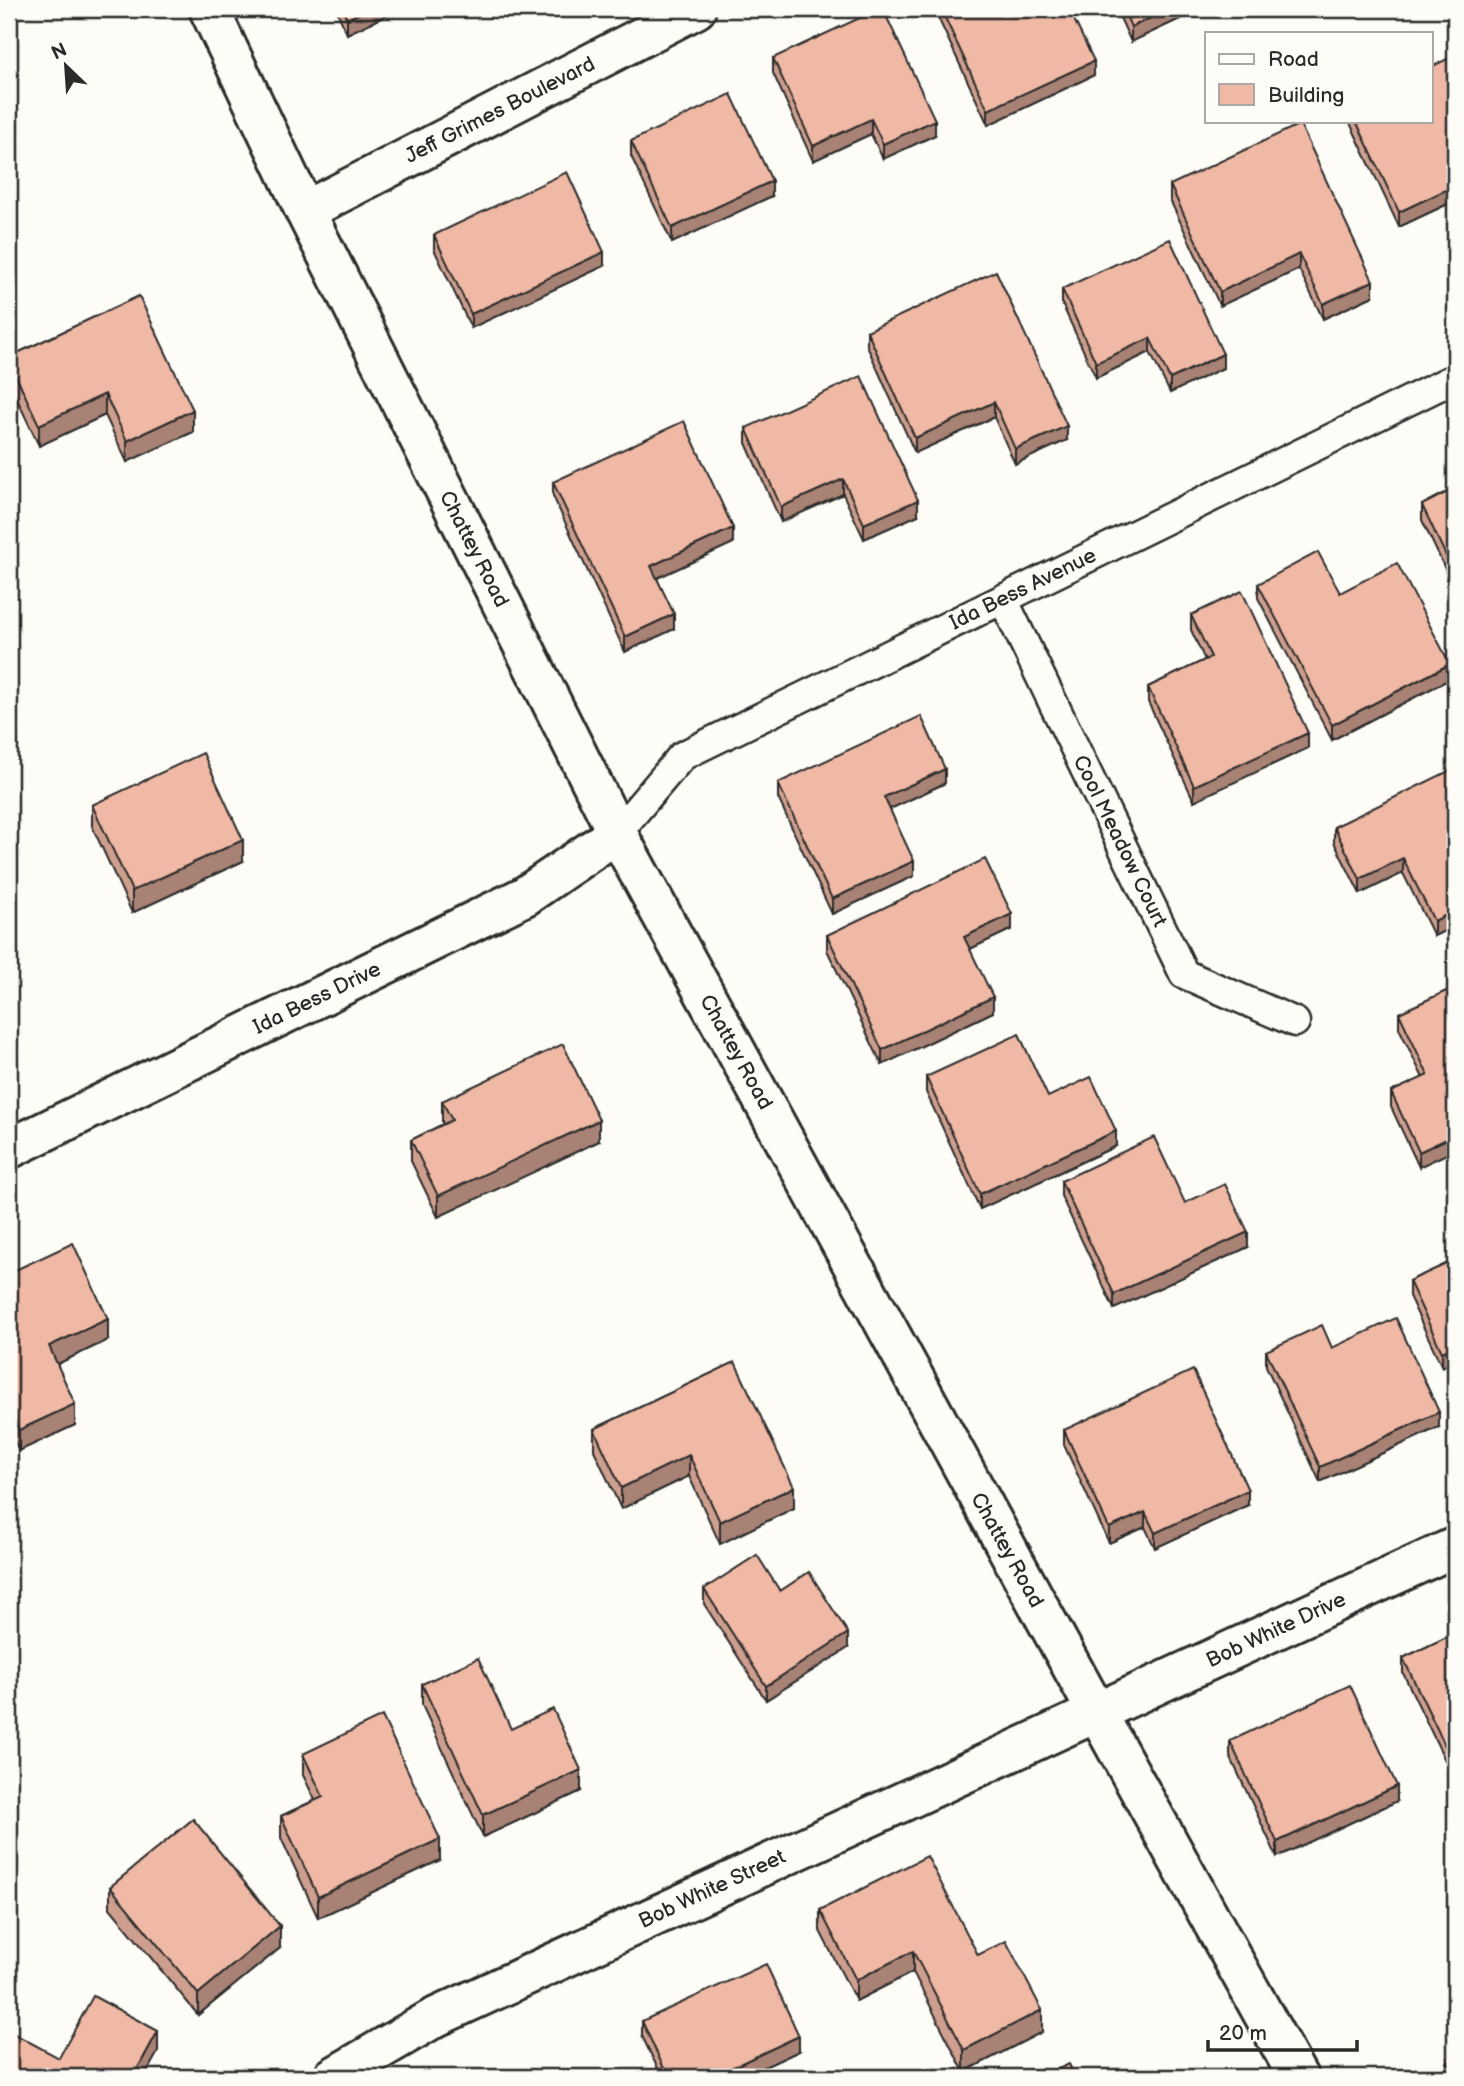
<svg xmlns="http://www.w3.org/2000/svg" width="1464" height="2086" font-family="'Balsamiq Sans',sans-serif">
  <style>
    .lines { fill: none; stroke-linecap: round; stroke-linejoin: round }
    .lane-casing { stroke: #2b2b2b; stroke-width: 33 }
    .street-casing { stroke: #2b2b2b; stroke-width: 44 }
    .secondary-casing { stroke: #2b2b2b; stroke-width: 44 }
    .lane { stroke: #fdfcf7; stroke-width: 28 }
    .street { stroke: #fdfcf7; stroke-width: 38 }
    .secondary { stroke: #fdfcf7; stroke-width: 38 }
    .wall { fill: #ce9f8e; stroke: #2b2b2b; stroke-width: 2 }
    .shaded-wall { fill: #a88274; stroke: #2b2b2b; stroke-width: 2 }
    .building { fill: #f0b9a5; stroke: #2b2b2b; stroke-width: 2 }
    .labels { text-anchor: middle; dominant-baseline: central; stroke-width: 7; stroke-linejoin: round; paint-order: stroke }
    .street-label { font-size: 21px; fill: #2b2b2b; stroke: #fdfcf7 }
  </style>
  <rect width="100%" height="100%" fill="#fdfcf7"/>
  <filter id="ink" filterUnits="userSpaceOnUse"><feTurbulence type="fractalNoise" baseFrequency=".0143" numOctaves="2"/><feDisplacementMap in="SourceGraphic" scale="14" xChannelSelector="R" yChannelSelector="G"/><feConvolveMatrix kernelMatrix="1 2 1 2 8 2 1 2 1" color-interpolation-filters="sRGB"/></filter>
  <g filter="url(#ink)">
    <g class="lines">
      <!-- lane casing -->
      <g class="lane-casing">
        <g id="lane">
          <polyline points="1003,599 1184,974 1295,1022"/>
          <polyline points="617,833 682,756 1455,378"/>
        </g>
      </g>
      <!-- street casing -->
      <g class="street-casing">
        <g id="street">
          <polyline points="305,211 696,9"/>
          <polyline points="9,1149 525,896 617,833"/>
          <polyline points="333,2077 434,2018 1455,1547"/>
        </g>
      </g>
      <!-- secondary casing -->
      <g class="secondary-casing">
        <polyline id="secondary" points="209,9 305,211 617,833 1097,1713 1298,2077"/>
      </g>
      <!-- lane -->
      <use href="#lane" class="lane"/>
      <!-- street -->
      <use href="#street" class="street"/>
      <!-- secondary -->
      <use href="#secondary" class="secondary"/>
    </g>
    <!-- wall -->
    <g class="wall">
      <polygon points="336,9 400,9 347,34"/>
      <polygon points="934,9 1069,9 1094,75 988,125"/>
      <polygon points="1116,9 1201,9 1131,42"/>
      <polygon points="1455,55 1455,202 1454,201 1399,227 1349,121 1431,121"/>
      <polygon points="773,58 935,135 883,159 871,134 813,161 773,73"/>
      <polygon points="631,141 772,196 672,243 631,156"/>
      <polygon points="1170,185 1373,296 1323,319 1299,269 1220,306 1170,200"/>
      <polygon points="434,235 604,266 471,328 434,249"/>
      <polygon points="1062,289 1223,368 1170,393 1150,352 1096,378 1062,304"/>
      <polygon points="139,296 193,432 127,462 105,415 39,446 9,382 9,357"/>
      <polygon points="867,331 1067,440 1015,464 994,417 915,453 867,346"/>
      <polygon points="746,428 918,515 864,539 843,494 781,522 746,443"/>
      <polygon points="553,482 733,543 657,578 674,629 625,652 553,496"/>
      <polygon points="1455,488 1455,590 1422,520 1422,505"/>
      <polygon points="1258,584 1340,593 1450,679 1332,740 1258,598"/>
      <polygon points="1191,615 1308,748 1194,801 1148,702 1148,687 1205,660 1191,630"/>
      <polygon points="1455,773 1455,926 1434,936 1403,873 1360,894 1334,842 1334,827"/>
      <polygon points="778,783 945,783 890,809 914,876 832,914 778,798"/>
      <polygon points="92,805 243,861 132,913 92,826"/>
      <polygon points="1012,929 970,949 993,1012 882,1065 827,950 827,935"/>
      <polygon points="1455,987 1419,1167 1391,1107 1391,1092 1423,1078 1399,1028 1399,1013"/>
      <polygon points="926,1077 1048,1097 1116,1146 980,1209 926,1092"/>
      <polygon points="442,1101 599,1141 438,1217 411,1161 411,1140 443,1124 442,1122"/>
      <polygon points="1061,1181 1248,1247 1114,1309 1061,1196"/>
      <polygon points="1455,1260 1442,1367 1409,1296 1409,1281"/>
      <polygon points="9,1273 108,1340 57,1364 75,1425 19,1451 9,1429"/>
      <polygon points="1332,1348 1439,1427 1320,1482 1266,1366 1266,1351"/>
      <polygon points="735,1362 794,1508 720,1544 689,1476 621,1509 594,1450 594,1429"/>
      <polygon points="1064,1430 1248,1505 1155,1548 1145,1527 1109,1543 1064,1445"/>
      <polygon points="704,1589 848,1648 766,1700 704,1604"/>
      <polygon points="1455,1633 1455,1781 1403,1673 1403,1658"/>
      <polygon points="422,1684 511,1729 581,1791 483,1837 422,1705"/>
      <polygon points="1230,1741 1397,1801 1277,1857 1230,1756"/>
      <polygon points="303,1754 440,1860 318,1918 281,1838 281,1816 315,1800 303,1775"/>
      <polygon points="110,1887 280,1948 198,2015 110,1908"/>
      <polygon points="820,1910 978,1955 1042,2032 964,2072 913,1972 856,2001 820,1931"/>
      <polygon points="642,2021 799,2051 743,2077 662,2077 642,2036"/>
      <polygon points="1447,2058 1455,2077 1449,2077 1447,2073"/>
    </g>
    <!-- shaded-wall -->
    <g class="shaded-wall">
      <polygon points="368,9 400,9 347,34 347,19"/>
      <polygon points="1170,9 1201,9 1131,42 1131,27"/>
      <polygon points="1094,61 1094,75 988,125 988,110"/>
      <polygon points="871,119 871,134 813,161 813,146"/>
      <polygon points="935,120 935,135 883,159 883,144"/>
      <polygon points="772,181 772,196 672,243 672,228"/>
      <polygon points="1454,186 1454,201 1399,227 1399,212"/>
      <polygon points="604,252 604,266 471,328 471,314"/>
      <polygon points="1299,254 1299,269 1220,306 1220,292"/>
      <polygon points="1373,281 1373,296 1323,319 1323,304"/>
      <polygon points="1150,338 1150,352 1096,378 1096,363"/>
      <polygon points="1223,354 1223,368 1170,393 1170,379"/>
      <polygon points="105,394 105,415 39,446 39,425"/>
      <polygon points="994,402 994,417 915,453 915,438"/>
      <polygon points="193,410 193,432 127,462 127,441"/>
      <polygon points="1067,426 1067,440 1015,464 1015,449"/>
      <polygon points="843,479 843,494 781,522 781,507"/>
      <polygon points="918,500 918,515 864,539 864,524"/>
      <polygon points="733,528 733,543 651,581 651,566"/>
      <polygon points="674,614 674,629 625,652 625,637"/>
      <polygon points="1450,664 1450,679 1332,740 1332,725"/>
      <polygon points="1308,733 1308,748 1194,801 1194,786"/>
      <polygon points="945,769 945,783 884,812 884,797"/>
      <polygon points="243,840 243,861 132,913 132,891"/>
      <polygon points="1403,858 1403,873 1360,894 1360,879"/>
      <polygon points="914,861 914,876 832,914 832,899"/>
      <polygon points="1455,911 1455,926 1434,936 1434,921"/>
      <polygon points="1012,914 1012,929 964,952 964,937"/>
      <polygon points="993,997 993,1012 882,1065 882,1050"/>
      <polygon points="599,1120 599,1141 438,1217 438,1196"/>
      <polygon points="1116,1131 1116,1146 980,1209 980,1194"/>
      <polygon points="1455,1135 1455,1150 1419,1167 1419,1152"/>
      <polygon points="1248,1232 1248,1247 1114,1309 1114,1294"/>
      <polygon points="108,1319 108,1340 49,1368 49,1346"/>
      <polygon points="1455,1346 1455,1361 1442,1367 1442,1352"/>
      <polygon points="75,1404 75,1425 19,1451 19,1430"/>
      <polygon points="1439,1412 1439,1427 1320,1482 1320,1467"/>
      <polygon points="689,1455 689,1476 621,1509 621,1488"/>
      <polygon points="794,1487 794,1508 720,1544 720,1522"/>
      <polygon points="1248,1490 1248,1505 1155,1548 1155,1533"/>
      <polygon points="1145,1512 1145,1527 1109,1543 1109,1528"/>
      <polygon points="848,1633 848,1648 766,1700 766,1686"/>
      <polygon points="581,1770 581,1791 483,1837 483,1815"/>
      <polygon points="1397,1786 1397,1801 1277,1857 1277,1842"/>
      <polygon points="440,1839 440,1860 318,1918 318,1897"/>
      <polygon points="280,1926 280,1948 198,2015 198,1994"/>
      <polygon points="913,1951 913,1972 856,2001 856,1980"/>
      <polygon points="1042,2010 1042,2032 964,2072 964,2050"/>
      <polygon points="158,2031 158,2052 144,2077 133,2077"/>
      <polygon points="799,2036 799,2051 743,2077 712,2077"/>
    </g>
    <!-- building -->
    <g class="building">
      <polygon points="342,9 368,9 347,19"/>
      <polygon points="879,9 883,9 935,120 883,144 871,119 813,146 773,58"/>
      <polygon points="941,9 1069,9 1094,61 988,110"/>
      <polygon points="1123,9 1170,9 1131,27"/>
      <polygon points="1455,55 1455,188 1454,186 1399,212 1356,121 1431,121 1431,67"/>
      <polygon points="731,94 772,181 672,228 631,141"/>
      <polygon points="1300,124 1373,281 1323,304 1299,254 1220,292 1170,185"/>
      <polygon points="567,172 604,252 471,314 434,235"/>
      <polygon points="1170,239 1223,354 1170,379 1150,338 1096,363 1062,289"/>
      <polygon points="996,271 1067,426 1015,449 994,402 915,438 867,331"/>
      <polygon points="139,296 193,410 127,441 105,394 39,425 9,361 9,357"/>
      <polygon points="861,376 918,500 864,524 843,479 781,507 746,428"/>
      <polygon points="684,421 733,528 651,566 674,614 625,637 553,482"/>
      <polygon points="1455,488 1455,575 1422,505"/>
      <polygon points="1318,552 1340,593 1397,563 1450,664 1332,725 1258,584"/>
      <polygon points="1242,591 1308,733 1194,786 1148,687 1211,657 1191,615"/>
      <polygon points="921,716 945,769 884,797 914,861 832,899 778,783"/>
      <polygon points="203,753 243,840 132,891 92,805"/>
      <polygon points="1453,769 1455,773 1455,911 1434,921 1403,858 1360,879 1334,827"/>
      <polygon points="985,859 1012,914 964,937 993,997 882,1050 827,935"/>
      <polygon points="1455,987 1455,1135 1419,1152 1391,1092 1428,1075 1399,1013"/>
      <polygon points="1019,1034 1048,1097 1091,1077 1116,1131 980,1194 926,1077"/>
      <polygon points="563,1044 599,1120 438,1196 411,1140 452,1120 442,1101"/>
      <polygon points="1154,1137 1185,1203 1225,1184 1248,1232 1114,1294 1061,1181"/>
      <polygon points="73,1243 108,1319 49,1346 75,1404 19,1430 9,1408 9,1273"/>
      <polygon points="1455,1260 1455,1346 1442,1352 1409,1281"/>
      <polygon points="1396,1318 1439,1412 1320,1467 1266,1351 1322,1325 1332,1348"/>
      <polygon points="735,1362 794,1487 720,1522 689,1455 621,1488 594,1429"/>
      <polygon points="1193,1370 1248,1490 1155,1533 1145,1512 1109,1528 1064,1430"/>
      <polygon points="757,1555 780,1591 809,1572 848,1633 766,1686 704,1589"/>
      <polygon points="1455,1633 1455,1766 1403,1658"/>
      <polygon points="478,1658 511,1729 553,1709 581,1770 483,1815 422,1684"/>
      <polygon points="1350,1685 1397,1786 1277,1842 1230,1741"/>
      <polygon points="382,1716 440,1839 318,1897 281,1816 323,1797 303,1754"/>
      <polygon points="193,1819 280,1926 198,1994 110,1887"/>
      <polygon points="927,1856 978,1955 1006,1941 1042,2010 964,2050 913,1951 856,1980 820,1910"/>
      <polygon points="766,1964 799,2036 712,2077 668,2077 642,2021"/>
      <polygon points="93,1996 158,2031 133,2077 9,2077 9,2031 59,2058"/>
      <polygon points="1455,2054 1455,2076 1447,2058"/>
      <polygon points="1069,2064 1075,2077 1041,2077"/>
    </g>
  </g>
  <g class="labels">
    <!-- street labels -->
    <g class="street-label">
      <text transform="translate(500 110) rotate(-27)">Jeff Grimes Boulevard</text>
      <text transform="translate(474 549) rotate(63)">Chattey Road</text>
      <text transform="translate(1023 589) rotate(-26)">Ida Bess Avenue</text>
      <text transform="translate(1120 841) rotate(64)">Cool Meadow Court</text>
      <text transform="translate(317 998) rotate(-26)">Ida Bess Drive</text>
      <text transform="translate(736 1052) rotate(61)">Chattey Road</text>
      <text transform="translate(1007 1550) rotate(61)">Chattey Road</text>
      <text transform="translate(1276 1630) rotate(-25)">Bob White Drive</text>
      <text transform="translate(712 1889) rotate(-25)">Bob White Street</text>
    </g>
  </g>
  <!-- margin -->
  <rect width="1464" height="2086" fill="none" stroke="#fdfcf7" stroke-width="35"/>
  <rect x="18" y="18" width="1429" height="2051" fill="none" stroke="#2b2b2b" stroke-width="2.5" filter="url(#ink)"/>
  <!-- legend -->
  <rect x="1205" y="32" width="228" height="91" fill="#fdfcf7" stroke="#a9a8a5" stroke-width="2"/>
  <rect x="1219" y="54" width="35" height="10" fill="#fdfcf7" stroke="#a9a8a5" stroke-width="2"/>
  <text x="1268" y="66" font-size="21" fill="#2b2b2b">Road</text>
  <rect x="1219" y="84" width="35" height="21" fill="#f0b9a5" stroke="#a9a8a5" stroke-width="2"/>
  <text x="1268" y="102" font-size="21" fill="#2b2b2b">Building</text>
  <!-- north arrow -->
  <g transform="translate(66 66) rotate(335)" stroke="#fdfcf7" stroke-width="5" paint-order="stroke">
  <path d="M0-5L12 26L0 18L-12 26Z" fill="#2b2b2b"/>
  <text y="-10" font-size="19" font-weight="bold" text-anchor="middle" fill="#2b2b2b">N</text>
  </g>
  <!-- scale -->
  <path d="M1208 2040v10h149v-10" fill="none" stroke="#2b2b2b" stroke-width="3.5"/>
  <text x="1219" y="2040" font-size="21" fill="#2b2b2b" stroke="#fdfcf7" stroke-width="5" paint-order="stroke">20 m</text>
</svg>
